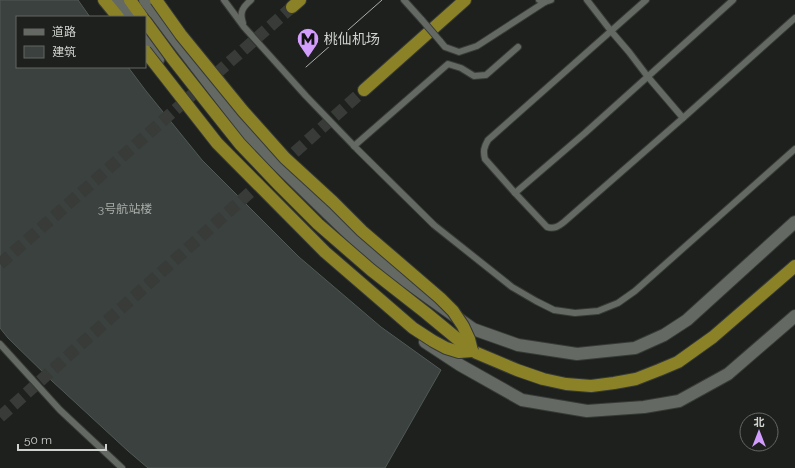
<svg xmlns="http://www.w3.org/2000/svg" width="795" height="468" font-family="Raleway,'Noto Sans SC',sans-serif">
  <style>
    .building { fill: #3a413f; stroke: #515956 }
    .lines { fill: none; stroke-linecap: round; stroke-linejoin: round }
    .trunk-tunnel { stroke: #383b37; stroke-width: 12; stroke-dasharray: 12 6; stroke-linecap: butt }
    .service-casing { stroke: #373a36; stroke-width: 8 }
    .tertiary-casing { stroke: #373a36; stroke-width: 14 }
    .trunk-casing { stroke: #373a36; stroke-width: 14 }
    .service { stroke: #646963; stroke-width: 6 }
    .tertiary { stroke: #646963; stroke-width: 12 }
    .trunk { stroke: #8b8228; stroke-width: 12 }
    .tram { stroke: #abaeaa; stroke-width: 1 }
    .service-bridge-casing { stroke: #373a36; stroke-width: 8; stroke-linecap: butt }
    .trunk-bridge-casing { stroke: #373a36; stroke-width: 14; stroke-linecap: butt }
    .service-bridge { stroke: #646963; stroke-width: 6 }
    .trunk-bridge { stroke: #8b8228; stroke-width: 12 }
    .labels { text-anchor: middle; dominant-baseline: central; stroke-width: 4; stroke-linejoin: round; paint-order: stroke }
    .number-label { font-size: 12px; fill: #aaaeaa }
    .poi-label { font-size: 14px; fill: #cfd2ce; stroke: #1d201c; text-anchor: start }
  </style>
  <rect width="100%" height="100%" fill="#1d201c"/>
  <!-- building -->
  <polygon class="building" points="0,0 78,0 90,17 17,17 17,67 128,67 146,91 202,160 299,257 381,327 441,370 385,468 148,468 128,451 52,381 8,338 0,328"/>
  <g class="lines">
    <!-- trunk-tunnel -->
    <g class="trunk-tunnel">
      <polyline points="0,264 292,7"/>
      <polyline points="0,417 364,90"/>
    </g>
    <!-- service casing -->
    <g class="service-casing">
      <g id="service">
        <polyline points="224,0 244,27 306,96 357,149 434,225 512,287 536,301 554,310 575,313 598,311 618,303 635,291 795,149"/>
        <polyline points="404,0 422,20"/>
        <polyline points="539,0 545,2 551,0"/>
        <polyline points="587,0 611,31 629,52 648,77 683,118 795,18"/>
        <path d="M646,0l-158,140c-4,7 -5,11 -3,19l30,34 32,34c7,2 11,0 17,-5l119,-104"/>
        <path d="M243,23c-4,-11 0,-16 8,-23"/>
        <polyline points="440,41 445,47 459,52 477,46 545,2"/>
        <polyline points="354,146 448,64 461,68 474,76 486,75 518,47"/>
        <polyline points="515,193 585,133 733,0"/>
        <polyline points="0,344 60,410 122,468"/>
      </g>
    </g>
    <!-- tertiary casing -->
    <g class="tertiary-casing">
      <g id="tertiary">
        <polyline points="118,0 129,17"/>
        <polyline points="145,0 253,141 376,260 473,329 518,345 577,354 635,348 664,335 687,320 795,222"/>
        <polyline points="145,41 158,60"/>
        <polyline points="425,342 460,365 522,400 587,411 644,407 679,401 728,374 795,316"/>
      </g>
    </g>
    <!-- trunk casing -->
    <g class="trunk-casing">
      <g id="trunk">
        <polyline points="104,0 118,17"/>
        <polyline points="130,0 142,17"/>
        <polyline points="292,7 300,0"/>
        <polyline points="364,90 465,0"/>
        <polyline points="472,351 517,370 543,379 566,384 591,386 614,383 636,379 659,370 678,362 713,337 795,266"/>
      </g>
    </g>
    <!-- service -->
    <use href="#service" class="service"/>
    <!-- tertiary -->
    <use href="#tertiary" class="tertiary"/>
    <!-- trunk -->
    <use href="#trunk" class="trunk"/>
    <!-- tram -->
    <polyline class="tram" points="306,67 382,0"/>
    <!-- service-bridge casing -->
    <g class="service-bridge-casing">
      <polyline id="service-bridge" points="422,20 440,41"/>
    </g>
    <!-- trunk-bridge casing -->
    <g class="trunk-bridge-casing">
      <g id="trunk-bridge">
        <polyline points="156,0 181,35 243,111 285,158 333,202 362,231 440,298 453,311 463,326 469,339 472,351"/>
        <polyline points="145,21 172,58 205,100 240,144 280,186 318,224 371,270 426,313 472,351"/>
        <polyline points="145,51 217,143 325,252 413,328 433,341 446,348 459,352 472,351"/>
      </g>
    </g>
    <!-- service-bridge -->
    <use href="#service-bridge" class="service-bridge"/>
    <!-- trunk-bridge -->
    <use href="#trunk-bridge" class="trunk-bridge"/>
  </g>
  <!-- icons -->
  <defs>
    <g id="metro-pin" transform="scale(1.15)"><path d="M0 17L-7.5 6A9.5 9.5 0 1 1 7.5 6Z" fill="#d29dfd" stroke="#1d201c"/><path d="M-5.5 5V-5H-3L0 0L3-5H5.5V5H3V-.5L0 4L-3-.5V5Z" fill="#111"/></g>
  </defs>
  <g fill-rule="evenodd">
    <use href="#metro-pin" x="308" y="39"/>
  </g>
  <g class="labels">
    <!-- number labels -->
    <g class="number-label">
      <text x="125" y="209">3号航站楼</text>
    </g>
    <!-- poi labels -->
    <g class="poi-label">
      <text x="324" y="39">桃仙机场</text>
    </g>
  </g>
  <!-- legend -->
  <rect x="16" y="16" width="130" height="52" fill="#1d201c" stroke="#646763"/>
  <rect x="24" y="29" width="20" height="6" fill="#646963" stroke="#646763"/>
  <text x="52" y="36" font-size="12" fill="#cfd2ce">道路</text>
  <rect x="24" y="46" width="20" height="12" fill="#3a413f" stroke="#646763"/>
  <text x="52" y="56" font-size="12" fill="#cfd2ce">建筑</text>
  <!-- north arrow -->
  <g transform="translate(759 432)"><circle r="19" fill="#1d201c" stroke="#646763"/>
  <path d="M0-3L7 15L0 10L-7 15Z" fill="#d29dfd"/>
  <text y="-6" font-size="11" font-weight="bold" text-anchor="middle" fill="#cfd2ce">北</text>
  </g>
  <!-- scale -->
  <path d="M18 444v6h88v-6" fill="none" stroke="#cfd2ce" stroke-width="2"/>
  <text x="24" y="444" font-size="12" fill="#cfd2ce" stroke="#1d201c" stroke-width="3" paint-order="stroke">50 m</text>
</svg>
